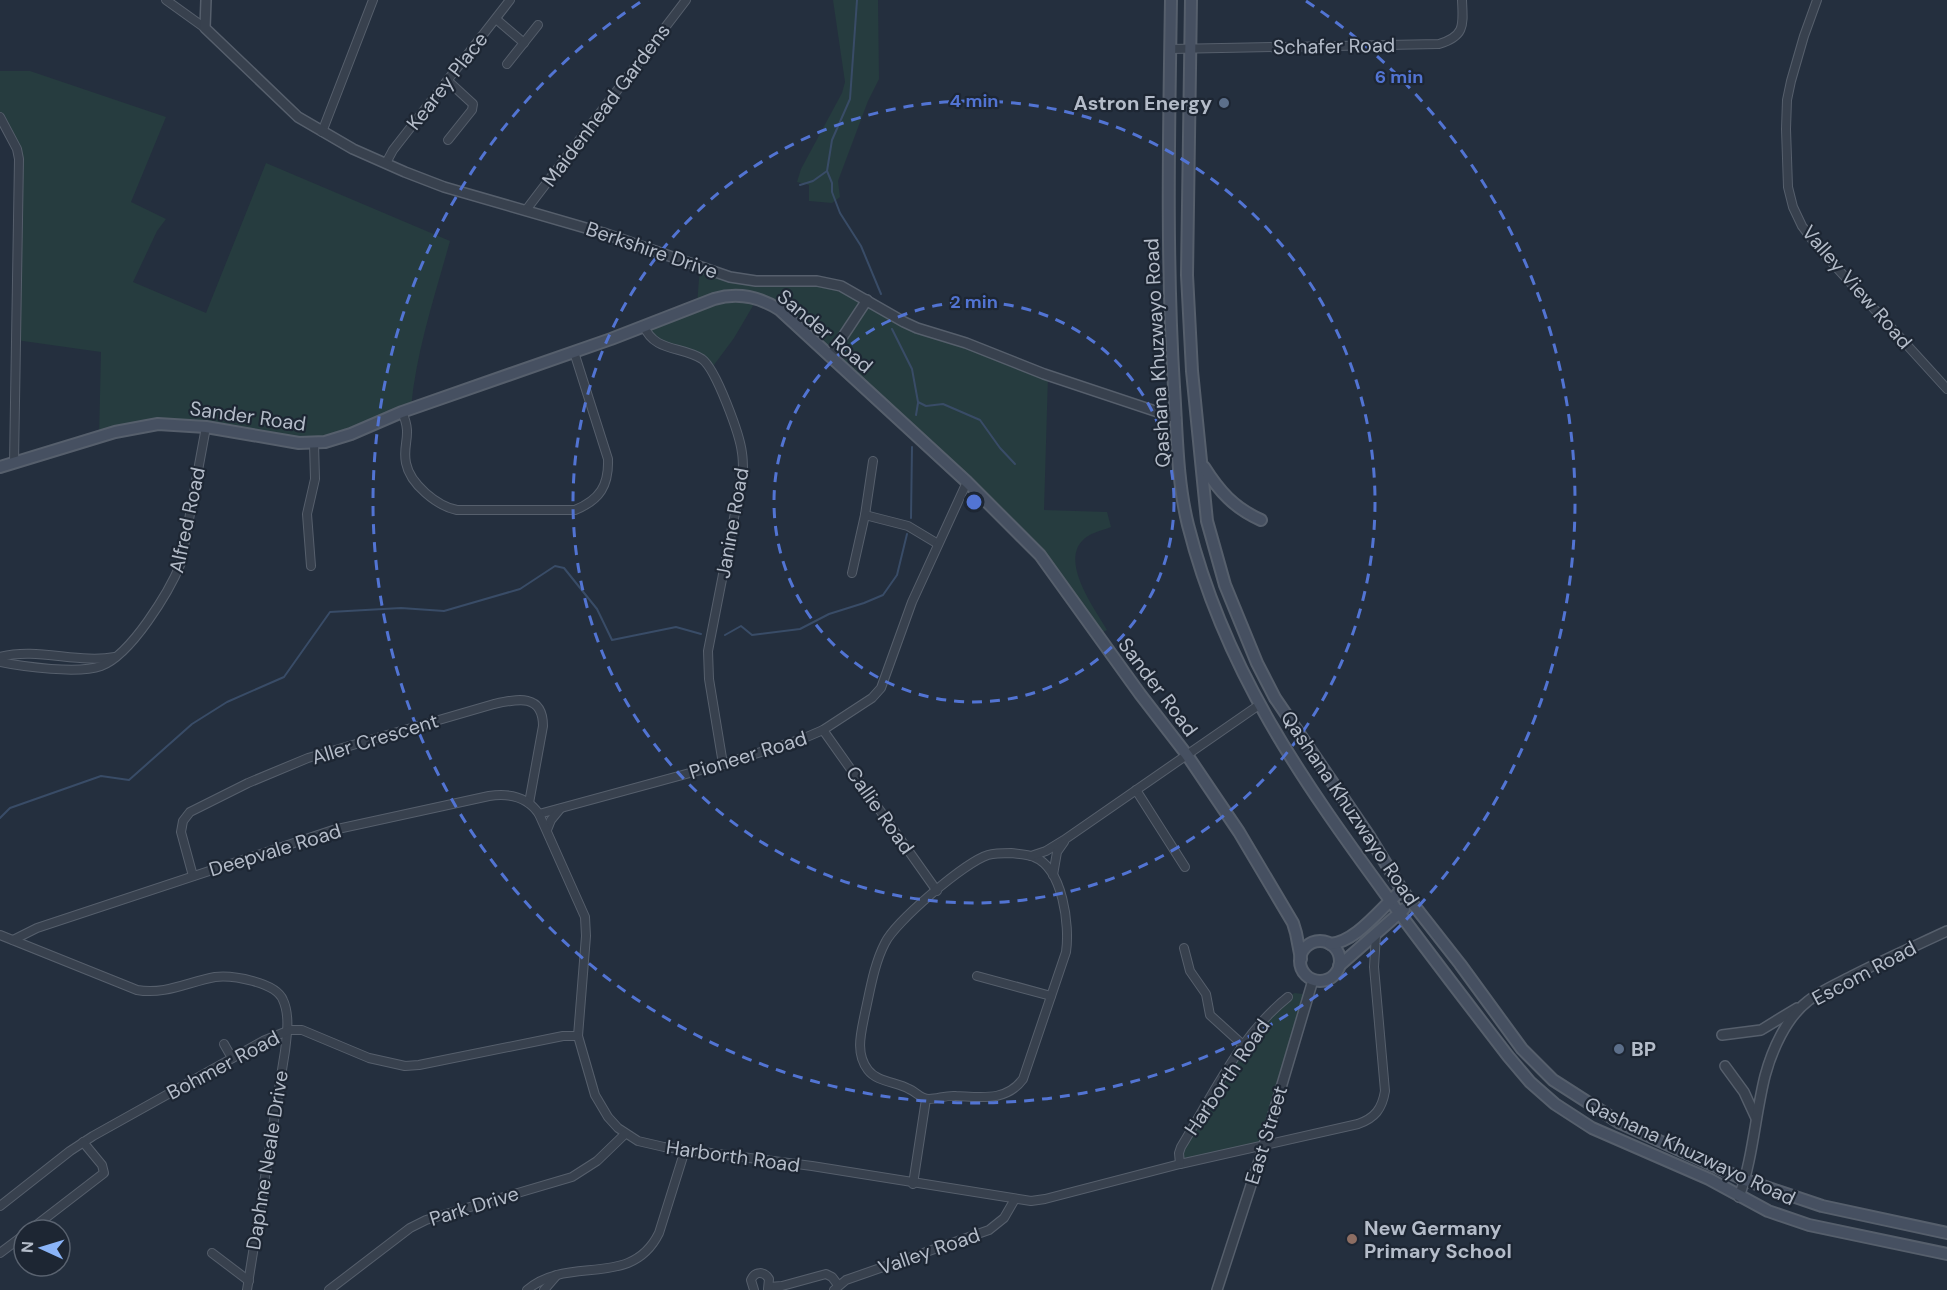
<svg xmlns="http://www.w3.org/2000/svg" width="1947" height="1290" font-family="'DM Sans',sans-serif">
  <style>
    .green { fill: #263c3f }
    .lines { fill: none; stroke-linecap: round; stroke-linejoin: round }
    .stream { stroke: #394c67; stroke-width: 2 }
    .minor-casing { stroke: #565f6c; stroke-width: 10 }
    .tertiary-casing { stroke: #565f6c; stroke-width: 12 }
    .secondary-casing { stroke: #565f6c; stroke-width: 14 }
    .minor { stroke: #38414e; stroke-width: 8 }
    .tertiary { stroke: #38414e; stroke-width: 9 }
    .secondary { stroke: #465061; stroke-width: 10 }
    .ring { fill: none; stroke: #5274d3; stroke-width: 3; stroke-dasharray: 10 8 }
    .service-dot { fill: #5c6f8a; stroke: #1d2633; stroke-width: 2 }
    .education-dot { fill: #8d6e63; stroke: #1d2633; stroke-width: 2 }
    .labels { text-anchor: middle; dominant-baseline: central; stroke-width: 4.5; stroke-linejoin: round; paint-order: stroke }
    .street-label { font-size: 20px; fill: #b4bcc9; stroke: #1d2633 }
    .poi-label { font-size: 20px; font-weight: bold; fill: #b4bcc9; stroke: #1d2633; text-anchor: start }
    .centre { fill: #5274d3; stroke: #1d2633; stroke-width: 3 }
    .ring-label { font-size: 18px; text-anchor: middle; font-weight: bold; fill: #5274d3; stroke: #1d2633; stroke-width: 4.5; stroke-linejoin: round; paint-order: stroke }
  </style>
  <rect width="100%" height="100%" fill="#242f3e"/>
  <!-- green -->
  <g class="green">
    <polygon points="833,0 878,0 879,79 868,101 838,181 840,197 832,203 809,201 809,185 797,182 801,169 842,93 845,82"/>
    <path d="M0,71h30l136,46 -35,85 35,17 -9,12 -24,51 73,31 60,-150 184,78c-15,54 -34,111 -39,167l-85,34 -142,-18 -85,14 2,-86 -85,-12 3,-181 -19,-43z"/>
    <path d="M700,266l29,10 112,10 43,25 164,65 -4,134 63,2 4,15c-10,4 -22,6 -29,14 -21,23 13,68 25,89l-11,5 -57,-79 -251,-239 -31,-18 -23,39 -23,31 -4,-5 -50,-21 -13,-17 53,-21z"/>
    <polygon points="1295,993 1309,995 1264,1145 1180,1165 1178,1153 1244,1044 1288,996"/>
  </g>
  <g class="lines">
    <!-- stream -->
    <g class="stream">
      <polyline points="827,171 832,183 832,192 840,213 861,246 881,294"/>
      <polyline points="800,185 813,181 827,171 832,140 850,99 857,0"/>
      <polyline points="892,329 912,369 918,402 926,406 943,404 980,420 1000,448 1015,464"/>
      <polyline points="916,415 918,403"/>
      <polyline points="911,518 912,447"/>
      <polyline points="725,635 741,626 752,635 800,629 829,614 864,603 883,595 897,575 907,534"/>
      <polyline points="0,818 10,808 101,776 129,780 192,724 227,702 284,677 330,612 401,608 444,611 520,589 555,566 564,568 597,609 612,640 676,627 701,634"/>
    </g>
    <!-- minor casing -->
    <g class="minor-casing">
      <g id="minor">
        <polyline points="166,0 205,28"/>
        <polyline points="1817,0 1804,36 1791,81 1787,100 1786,129 1788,187 1793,207 1802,226 1816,245 1947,389"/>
        <polyline points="496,19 524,43"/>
        <path d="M1171,49l268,-5c27,-8 24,-20 23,-44"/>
        <polyline points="507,64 538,25"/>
        <polyline points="448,81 473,104 472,110 448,140"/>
        <polyline points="0,117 17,149 19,159 14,463"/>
        <polyline points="322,132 373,0"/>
        <polyline points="386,163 393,150 510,0"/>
        <polyline points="526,210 686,0"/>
        <path d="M644,326c10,26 38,20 58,33 14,10 38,76 40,94 1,6 1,13 1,19l-35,179 1,28 14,85"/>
        <path d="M402,412c11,24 0,31 4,51 4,21 31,43 51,47h118c25,-10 34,-25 33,-51l-34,-107"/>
        <polyline points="865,515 908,526 938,544"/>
        <polyline points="311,566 307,514 315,479 314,443"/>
        <polyline points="852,573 865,515 873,461"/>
        <path d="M0,657c37,-10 78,7 115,0"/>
        <path d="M0,662c23,5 79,12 101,4 30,-11 68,-74 80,-103l25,-136"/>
        <polyline points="823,730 937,891"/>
        <polyline points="1136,790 1185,867"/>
        <polyline points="539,814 723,764 802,739 823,730 872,698 881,688 912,602 967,482"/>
        <polyline points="547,830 551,820 560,809"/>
        <path d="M1011,853c7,1 16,1 23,4 29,11 36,69 32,95l-43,127c-17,23 -42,18 -67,17 -10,-1 -18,3 -27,3 -9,0 -12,-7 -20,-10 -12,-7 -32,-7 -41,-19 -13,-17 -7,-37 -3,-57 5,-22 9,-49 20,-70 10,-21 80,-81 103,-88 7,-2 15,-2 23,-2z"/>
        <polyline points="1031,856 1046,851 1064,840 1259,705"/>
        <polyline points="1053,875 1057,852 1064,842"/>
        <path d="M193,876l-12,-44 2,-11 7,-9 58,-29 60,-25 186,-54c23,-5 49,-11 49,22l-14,77"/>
        <path d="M0,935l137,55c28,5 51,-8 78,-13 17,-2 61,5 68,23 7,15 4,35 2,51l-38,239"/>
        <path d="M13,940l24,-12 296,-98 156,-34c20,-3 38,0 50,18l46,103 1,19 -8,100 17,59 13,22 10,11 20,13 26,6 148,19 219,35 14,-2 135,-35 178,-40c17,-6 24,-15 27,-33l-11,-124 2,-33"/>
        <polyline points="1184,948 1190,971 1206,994 1210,1015 1243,1045"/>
        <polyline points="977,976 1051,996"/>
        <polyline points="224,1044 232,1058"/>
        <path d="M1180,1164l-1,-11 2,-6c32,-52 59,-112 107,-150"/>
        <polyline points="913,1184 926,1099"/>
        <polyline points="0,1206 70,1151 93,1136 263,1041 290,1030 302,1030 369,1058 405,1066 419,1065 563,1036 578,1036"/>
        <polyline points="30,1230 104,1173 102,1165 83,1142"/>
        <polyline points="0,1253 24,1235"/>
        <polyline points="212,1253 249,1281"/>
        <polyline points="769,1287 782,1286 826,1274 832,1277 838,1285"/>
        <polyline points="329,1290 410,1228 426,1220 572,1177 597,1161 625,1134"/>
        <path d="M527,1290c42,-36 104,0 132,-57l26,-83"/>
        <polyline points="544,1290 557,1275"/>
        <path d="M754,1290l-3,-10c4,-9 13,-9 18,-1l-1,10"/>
        <polyline points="834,1290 846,1280 989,1230 1004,1218 1015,1199"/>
      </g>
    </g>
    <!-- tertiary casing -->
    <g class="tertiary-casing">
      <g id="tertiary">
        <polyline points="206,0 205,28 298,117 353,149 405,172 444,187 603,233 730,277 756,281 817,281 841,286 904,322 917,328 966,343 1044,374 1176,418"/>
        <polyline points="830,356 867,300"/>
        <polyline points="1722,1035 1761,1030 1797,1008"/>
        <polyline points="1725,1066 1744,1092 1756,1118"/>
        <path d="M1739,1197c14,-39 16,-81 26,-121 7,-26 21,-58 43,-75 12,-10 29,-17 44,-25 31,-16 63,-30 95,-45"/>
        <polyline points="1217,1290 1264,1145 1313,980"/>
      </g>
    </g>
    <!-- secondary casing -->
    <g class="secondary-casing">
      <g id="secondary">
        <path d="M1171,0c-2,129 -5,258 3,387 3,46 3,94 14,138 37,146 114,255 201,374 39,53 79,105 119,157l22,26 25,22 37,24 117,51 59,32 41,14 138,29"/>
        <polyline points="1191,0 1187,275 1192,371 1207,521 1225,585 1257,663 1275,698 1369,836 1402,890 1460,964 1522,1049 1553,1080 1620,1123 1745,1180 1822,1206 1947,1233"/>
        <path d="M0,467l115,-35 43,-8 48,3 93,16 26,-1 26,-8 51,-22 209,-73 103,-40c24,-7 46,-2 66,11l187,172 73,73 100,139 47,61 52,77 54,91 3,10 5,26"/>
        <path d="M1204,467c15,24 30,41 57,53"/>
        <circle cx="1320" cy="961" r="20"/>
        <path d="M1330,944c27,-2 51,-37 72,-54"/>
        <polyline points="1339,966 1404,909"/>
      </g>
    </g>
    <!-- minor -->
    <use href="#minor" class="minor"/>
    <!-- tertiary -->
    <use href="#tertiary" class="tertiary"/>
    <!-- secondary -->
    <use href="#secondary" class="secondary"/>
  </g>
  <!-- distance rings -->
  <g class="ring">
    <circle cx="974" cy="502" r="200"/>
    <circle cx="974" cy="502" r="401"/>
    <path d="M1306 1A601 601 0 1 1 642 1"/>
  </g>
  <!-- markers -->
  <g class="service-dot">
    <circle cx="1224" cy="103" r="6"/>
    <circle cx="1619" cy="1049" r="6"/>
  </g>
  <circle class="education-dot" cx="1352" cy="1239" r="6"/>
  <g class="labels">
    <!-- street labels -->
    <g class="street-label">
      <text transform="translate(1334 46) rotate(-1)">Schafer Road</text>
      <text transform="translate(447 81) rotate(-52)">Kearey Place</text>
      <text transform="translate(606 105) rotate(-53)">Maidenhead Gardens</text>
      <text transform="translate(652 250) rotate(19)">Berkshire Drive</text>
      <text transform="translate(1857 287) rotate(49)">Valley View Road</text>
      <text transform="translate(825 331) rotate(40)">Sander Road</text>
      <text transform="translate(1157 353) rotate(-93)">Qashana Khuzwayo Road</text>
      <text transform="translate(248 416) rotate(8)">Sander Road</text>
      <text transform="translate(187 520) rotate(-78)">Alfred Road</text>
      <text transform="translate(732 523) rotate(-80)">Janine Road</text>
      <text transform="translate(1158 687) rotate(53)">Sander Road</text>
      <text transform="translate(375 739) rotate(-17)">Aller Crescent</text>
      <text transform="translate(748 755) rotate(-17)">Pioneer Road</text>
      <text transform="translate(1350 808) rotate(56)">Qashana Khuzwayo Road</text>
      <text transform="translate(880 810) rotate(55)">Callie Road</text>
      <text transform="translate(275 850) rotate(-17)">Deepvale Road</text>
      <text transform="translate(1864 973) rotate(-28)">Escom Road</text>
      <text transform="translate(223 1065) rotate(-28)">Bohmer Road</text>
      <text transform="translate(1227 1077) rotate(-56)">Harborth Road</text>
      <text transform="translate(1266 1135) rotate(-73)">East Street</text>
      <text transform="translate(1690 1151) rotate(25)">Qashana Khuzwayo Road</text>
      <text transform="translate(733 1156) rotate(8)">Harborth Road</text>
      <text transform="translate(267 1160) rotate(-81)">Daphne Neale Drive</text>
      <text transform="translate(474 1206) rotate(-17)">Park Drive</text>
      <text transform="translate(929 1251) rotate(-19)">Valley Road</text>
    </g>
    <!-- poi labels -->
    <g class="poi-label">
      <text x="1212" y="103" text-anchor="end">Astron Energy</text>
      <text x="1631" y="1049">BP</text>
      <text x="1364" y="1228">New Germany<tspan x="1364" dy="23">Primary School</tspan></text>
    </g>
  </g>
  <circle cx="974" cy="502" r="9" class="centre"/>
  <g class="ring-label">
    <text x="1399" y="83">6 min</text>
    <text x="974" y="107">4 min</text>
    <text x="974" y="308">2 min</text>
  </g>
  <!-- north arrow -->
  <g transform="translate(42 1248) rotate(274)"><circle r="28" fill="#1d2633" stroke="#59626f" stroke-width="1.5"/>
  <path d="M0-4.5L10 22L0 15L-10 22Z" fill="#8ab4f8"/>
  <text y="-9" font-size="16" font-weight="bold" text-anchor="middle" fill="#b4bcc9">N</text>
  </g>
</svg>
